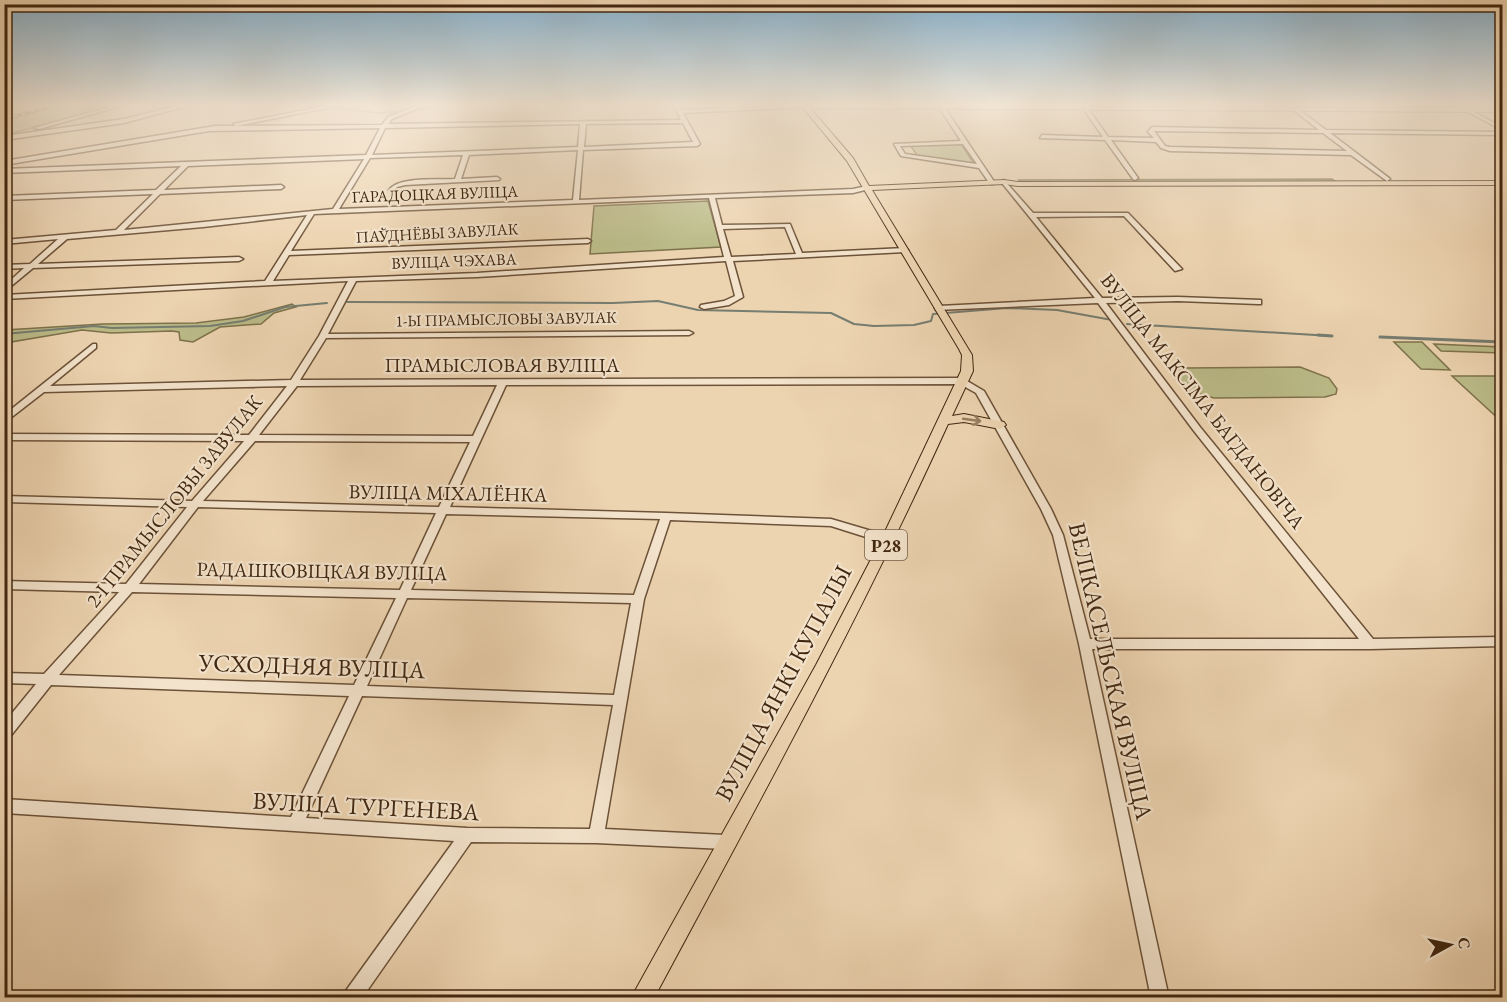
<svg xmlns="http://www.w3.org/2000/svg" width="1507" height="1002" font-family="'EB Garamond',serif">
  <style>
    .green { fill: #bbbc89; stroke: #7e724c; stroke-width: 1.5 }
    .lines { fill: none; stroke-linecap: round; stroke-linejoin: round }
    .stream-far2 { stroke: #767d71; stroke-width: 1.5 }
    .stream-far1 { stroke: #767d71; stroke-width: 2 }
    .stream { stroke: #767d71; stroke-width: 3 }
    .minor-casing { stroke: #6c5238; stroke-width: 3 }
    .major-casing { stroke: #412710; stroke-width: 2 }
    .minor { fill: #f3e3cc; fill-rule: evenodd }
    .major { fill: #edd4b1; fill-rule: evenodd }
    .rail-casing { stroke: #412710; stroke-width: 3 }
    .rail { stroke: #f3e3cc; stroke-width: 1.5; stroke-dasharray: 4.5; stroke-linecap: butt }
    .oneway { stroke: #977e60 }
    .labels { text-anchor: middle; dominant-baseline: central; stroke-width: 4.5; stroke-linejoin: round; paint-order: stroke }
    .far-street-label { font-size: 16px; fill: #412710; stroke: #f3e3cc }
    .shield { fill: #f3e3cc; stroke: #765f48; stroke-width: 1.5 }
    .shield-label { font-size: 18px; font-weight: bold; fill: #412710 }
    .street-label { font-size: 20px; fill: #412710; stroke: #f3e3cc }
    .near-street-label { font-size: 24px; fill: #412710; stroke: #f3e3cc }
  </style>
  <rect width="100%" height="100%" fill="#edd4b1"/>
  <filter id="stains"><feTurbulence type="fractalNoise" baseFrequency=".00333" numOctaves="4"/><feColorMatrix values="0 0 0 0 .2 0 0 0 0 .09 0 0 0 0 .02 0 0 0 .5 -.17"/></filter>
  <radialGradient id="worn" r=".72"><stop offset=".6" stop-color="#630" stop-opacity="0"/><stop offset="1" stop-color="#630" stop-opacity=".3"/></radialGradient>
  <!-- green -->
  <g class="green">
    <polygon points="65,104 123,104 5,135 5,120"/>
    <polygon points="960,143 975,165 917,155 910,145"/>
    <polygon points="1332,179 1336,182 1022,183 1019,180"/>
    <polygon points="708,201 721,247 590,254 594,206"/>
    <polygon points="292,304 296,307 274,313 261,324 220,327 193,342 180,340 179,332 172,331 111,333 82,330 5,343 5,330 103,324 196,323 244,317"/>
    <polygon points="1394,342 1422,342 1450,370 1421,369"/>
    <polygon points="1434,344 1502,347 1502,353 1441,351"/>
    <polygon points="1300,367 1329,378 1337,389 1336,394 1325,397 1214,398 1190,391 1183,388 1176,378 1179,369 1185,368"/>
    <polygon points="1452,376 1502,376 1502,422"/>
  </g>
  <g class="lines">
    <!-- stream-far2 -->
    <g class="stream-far2">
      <polyline points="264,104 330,108"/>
      <polyline points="337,108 378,113 405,111"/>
      <polyline points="415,110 469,104"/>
    </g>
    <!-- stream-far1 -->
    <g class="stream-far1">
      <polyline points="347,302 613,303 658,301 698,310 831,313 854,324 874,326 914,325 931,321 933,314 1007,308 1057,310 1112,320"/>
      <polyline points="1127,324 1332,336"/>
      <polyline points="4,334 94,326 112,328 210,326 243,321 285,307 327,303"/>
    </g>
    <!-- stream -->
    <g class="stream">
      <polyline points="1318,335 1332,336"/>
      <polyline points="1380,337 1502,342"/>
    </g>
    <!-- minor casing -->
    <g class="minor-casing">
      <g id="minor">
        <polygon points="120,104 128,104 39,129 34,128"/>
        <polygon points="185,104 194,104 124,123 4,140 4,136 124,119"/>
        <polygon points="336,104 347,104 236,126 233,124"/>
        <path d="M421,104h7l-36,15 -4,5 293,-4 -8,-16h5l3,6 127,-5 -2,2 -123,6 17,31 -3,2 -114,4 -4,50 274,-11 14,-3 3,2 -1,1 -16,4 -138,5 7,27 68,-1 12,29 103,-5 3,2 -3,2 -172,9 10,36 -14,8 -25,4 -4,-2 1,-2 23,-4 11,-5 -9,-35 -249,16 -121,4 -28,53 361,-3 4,2 -4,2 -363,3 -26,42 662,-2 22,13 67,118 12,26 27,104h269l-165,-208 -96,-128 -162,7 -1,-2 4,-2 156,-8 -93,-115 -1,-1 3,-2 29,33h95l54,56 -7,2 -51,-55 -88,1 66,81 76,-1 83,3v4h-3l-80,-3 -72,2 94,124 173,212 127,-2 2,1v8l-132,3h-278l77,349h-18l-72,-354 -26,-109 -12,-26 -65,-116 -16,-9 -454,1 -56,122 216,6 165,6 61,18 2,3 -6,4 -57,-18 -161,-6 -26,79 -39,230 120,6 5,2 3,5 -3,5 -5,2 -129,-6 -125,-1 -109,156h-20l3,-6 109,-151 -450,-28v-14l287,18 58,-121 -298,-11 -42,53 -5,2v-17l32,-39 -32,-1v-10l40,1 75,-82 -115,-3v-8l122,3 61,-77 -183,-5v-6l188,5 52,-60 -240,-1v-6l245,1 38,-49 -243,6 -40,31v-8l89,-71h3v4l-46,38 241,-6 28,-44 29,-55 -344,18v-4l261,-14 42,-66 -104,12 -136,12 -29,25 201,-7 4,2 -4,2 -206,7 -29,24v-6l20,-18 -20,1v-4l26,-1 28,-25 -54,5v-4l112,-10 37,-36 -149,6v-4l152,-6 25,-24 -177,7v-4l362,-14 14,-27 -171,3 -205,34v-4l211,-35 167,-1 6,-8zM683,123l10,19 -109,5 2,-23zM580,124l-2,23 -206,8 13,-27zM578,150l-5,50 -234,9 31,-51 93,-3 -8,24c-17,1 -56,-3 -66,11l3,2 5,-5 8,-2 94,-5 1,-1 -3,-2 -36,2 8,-24zM364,159l-31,50 -209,21 36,-36 121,-5 3,-2 -3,-2 -117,5 24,-24zM709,198l15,59 -247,16 -204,8 16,-26 299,-12 3,-2 -3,-2 -297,12 23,-37zM785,227l11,27 -65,3 -8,-28zM497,385l-24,51 -214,-1 38,-49zM255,441l215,1 -31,65 -236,-6zM198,507l238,6 -36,77 -261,-6zM446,514l214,5 -26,76 -223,-5zM132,592l264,6 -42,87 -295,-10zM407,598l224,5 -17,92 -247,-9zM362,696l251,9 -23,124 -123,-1 -161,-10z"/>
        <path d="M937,104h5l53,79 -1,1h-4l-11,-16 -78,-12 -7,-12 67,-3zM963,144l14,20 -72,-10 -5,-8z"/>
        <path d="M1080,104h5l23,33 46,1 -6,-6 4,-5 167,3 -33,-26h5l35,26 176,2v3l-172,-2 59,45 1,1 -3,2 -36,-26 -181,-4 -9,-3 -5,-6 -45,-2 27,38 -3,2 -2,-1 -28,-39 -65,-2 2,-3 61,2zM1154,131l169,2 24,18 -177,-4 -5,-1z"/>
        <polygon points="1453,104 1459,104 1502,127 1502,130"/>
      </g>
    </g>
    <!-- major casing -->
    <g class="major-casing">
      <path id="major" d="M800,104l702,4v4l-692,-4 43,50 16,28 135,-6 14,2 484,-1v4l-484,1 -14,-2 -132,6 100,165 1,16 -21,45 12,-2 40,8 2,3 -6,4 -36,-7 -16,2c-89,196 -192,384 -294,574h-23l185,-333 65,-125 80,-169 1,-16 -3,-6 -112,-188z"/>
    </g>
    <!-- minor -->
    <use href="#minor" class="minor"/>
    <!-- major -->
    <use href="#major" class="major"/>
    <!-- rail casing -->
    <g class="rail-casing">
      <polyline id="rail" points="4,119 61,104"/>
    </g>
    <!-- rail -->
    <use href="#rail" class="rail"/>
  </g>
  <!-- one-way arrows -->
  <defs><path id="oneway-shaft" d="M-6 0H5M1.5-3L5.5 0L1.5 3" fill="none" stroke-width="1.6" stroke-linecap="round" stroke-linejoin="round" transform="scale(1.5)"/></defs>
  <use class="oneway" href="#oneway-shaft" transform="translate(972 420) rotate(8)"/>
  <!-- sky -->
  <linearGradient id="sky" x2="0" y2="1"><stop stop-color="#89b5d2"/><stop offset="0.43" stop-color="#f7ecdc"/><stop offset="1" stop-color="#f7ecdc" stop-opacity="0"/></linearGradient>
  <rect width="1507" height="244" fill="url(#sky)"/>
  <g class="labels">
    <!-- far-street labels -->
    <g class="far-street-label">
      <text transform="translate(435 194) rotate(-2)">ГАРАДОЦКАЯ ВУЛІЦА</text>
      <text transform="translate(437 233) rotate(-3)">ПАЎДНЁВЫ ЗАВУЛАК</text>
      <text transform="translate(454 261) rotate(-2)">ВУЛІЦА ЧЭХАВА</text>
      <text transform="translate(506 319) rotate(-1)">1-Ы ПРАМЫСЛОВЫ ЗАВУЛАК</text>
    </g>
    <!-- shield labels -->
    <rect class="shield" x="865" y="530" width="42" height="30" rx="4.5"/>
    <g class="shield-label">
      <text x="886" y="545">Р28</text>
    </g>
    <!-- street labels -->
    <g class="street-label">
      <text x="502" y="365">ПРАМЫСЛОВАЯ ВУЛІЦА</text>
      <text transform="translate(1203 401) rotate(52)">ВУЛІЦА МАКСІМА БАГДАНОВІЧА</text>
      <text transform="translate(448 493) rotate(1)">ВУЛІЦА МІХАЛЁНКА</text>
      <text transform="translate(174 501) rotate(-51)">2-І ПРАМЫСЛОВЫ ЗАВУЛАК</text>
      <text transform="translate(322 571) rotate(1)">РАДАШКОВІЦКАЯ ВУЛІЦА</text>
    </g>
    <!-- near-street labels -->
    <g class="near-street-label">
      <text transform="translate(312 666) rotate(2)">УСХОДНЯЯ ВУЛІЦА</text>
      <text transform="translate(1111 671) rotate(77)">ВЕЛІКАСЕЛЬСКАЯ ВУЛІЦА</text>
      <text transform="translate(783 683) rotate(-62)">ВУЛІЦА ЯНКІ КУПАЛЫ</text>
      <text transform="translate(366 806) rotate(3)">ВУЛІЦА ТУРГЕНЕВА</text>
    </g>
  </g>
  <!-- margin -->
  <rect width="1507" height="1002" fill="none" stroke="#edd4b1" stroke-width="24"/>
  <rect x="6" y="6" width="1495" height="990" fill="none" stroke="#412710" stroke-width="3"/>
  <rect x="12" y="12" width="1483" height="978" fill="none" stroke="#412710" stroke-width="1.5"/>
  <!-- north arrow -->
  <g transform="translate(1450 945) rotate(82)" stroke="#f3e3cc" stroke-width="4.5" paint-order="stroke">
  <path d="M0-4.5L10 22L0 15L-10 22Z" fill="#412710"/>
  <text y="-9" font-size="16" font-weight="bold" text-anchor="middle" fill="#412710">С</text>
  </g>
  <rect width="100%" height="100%" filter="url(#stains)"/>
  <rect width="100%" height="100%" fill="url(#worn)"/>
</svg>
